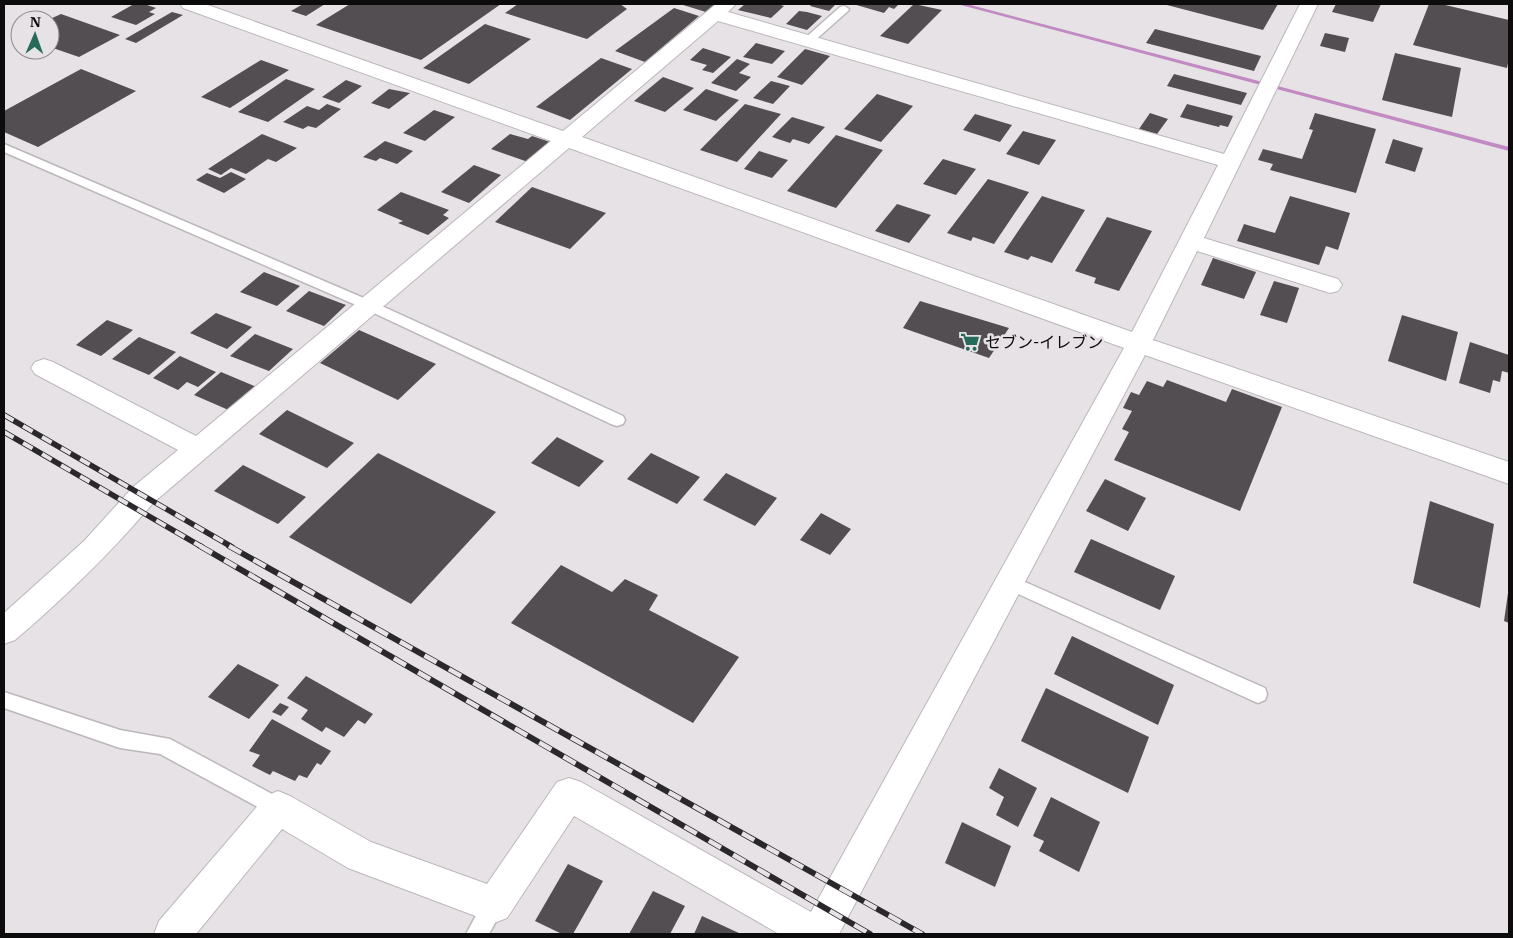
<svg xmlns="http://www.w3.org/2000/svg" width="1513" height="938" font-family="'IBM Plex Serif','Noto Sans JP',serif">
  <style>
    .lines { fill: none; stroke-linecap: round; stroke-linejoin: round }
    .stream { fill: #c28ac2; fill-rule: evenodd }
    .building { fill: #524e52 }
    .service-casing { stroke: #bbb7bb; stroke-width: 3 }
    .minor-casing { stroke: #bbb7bb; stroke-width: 2 }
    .service { fill: #fff; fill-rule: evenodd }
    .minor { fill: #fff; fill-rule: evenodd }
    .rail-far1-casing { stroke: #2a282a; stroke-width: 5.5 }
    .rail-casing { stroke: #2a282a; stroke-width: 6 }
    .rail-far1 { stroke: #e6e2e6; stroke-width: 4; stroke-dasharray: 11; stroke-linecap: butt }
    .rail { stroke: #e6e2e6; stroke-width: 4.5; stroke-dasharray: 14; stroke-linecap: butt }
    .labels { text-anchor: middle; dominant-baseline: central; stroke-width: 5; stroke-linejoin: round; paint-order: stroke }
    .poi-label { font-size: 16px; fill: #0d0c0d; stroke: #e6e2e6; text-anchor: start }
  </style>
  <rect width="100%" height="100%" fill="#e6e2e6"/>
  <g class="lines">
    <!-- stream -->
    <polygon class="stream" points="957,4 967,4 1509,147 1509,151"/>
  </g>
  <!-- building -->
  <g class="building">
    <polygon points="134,4 144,4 156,8 149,12 155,14 136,25 111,17"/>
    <polygon points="303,4 325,4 306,16 291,11"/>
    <polygon points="350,4 501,4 421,60 316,25"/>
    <polygon points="518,4 620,4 627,9 587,39 505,13"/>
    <polygon points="680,4 719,4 709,13"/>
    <polygon points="745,4 777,4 784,6 771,18 738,10"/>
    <polygon points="812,4 836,4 829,11 810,6"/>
    <polygon points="853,4 899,4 894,9 889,7 884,13"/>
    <polygon points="914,4 942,10 908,44 880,36"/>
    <polygon points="1163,4 1278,4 1263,30"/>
    <polygon points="1336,4 1381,4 1373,22 1332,12"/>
    <polygon points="1429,4 1441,4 1509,20 1509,58 1507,68 1413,45"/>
    <polygon points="674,8 699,16 645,62 615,51"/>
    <polygon points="799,11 807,12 822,16 807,30 786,24"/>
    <polygon points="172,12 183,15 136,43 125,39"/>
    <polygon points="61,14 120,35 79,57 50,47 50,19"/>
    <polygon points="485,24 531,39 469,84 423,68"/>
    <polygon points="1155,29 1261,56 1254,71 1146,43"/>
    <polygon points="1325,33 1349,38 1345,52 1320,46"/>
    <polygon points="756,43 785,51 772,64 743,57"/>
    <polygon points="703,48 731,57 713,73 702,70 707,65 690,60"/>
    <polygon points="805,49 830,56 802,85 777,77"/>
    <polygon points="1395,53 1461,68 1452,117 1382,100"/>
    <polygon points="601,58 632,69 570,120 536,107"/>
    <polygon points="737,59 750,64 739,73 751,77 736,91 711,83"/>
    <polygon points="261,60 289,70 230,108 201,97"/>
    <polygon points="81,69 136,91 38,147 4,132 4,111"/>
    <polygon points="1174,74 1247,93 1241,105 1167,86"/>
    <polygon points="663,77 694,88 665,112 634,101"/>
    <polygon points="286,79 315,89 268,122 238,112"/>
    <polygon points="346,80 362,86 339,103 322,97"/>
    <polygon points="771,81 790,86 773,104 753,98"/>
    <polygon points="389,89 410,93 389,109 371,103"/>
    <polygon points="706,89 739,100 716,121 683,110"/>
    <polygon points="877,94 913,106 881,142 844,129"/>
    <polygon points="327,104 341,109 316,128 308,126 303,129 283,122 307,106 319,110"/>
    <polygon points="745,104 781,114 737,162 700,150"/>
    <polygon points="1187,104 1233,116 1228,127 1220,125 1219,127 1180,117"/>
    <polygon points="434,110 455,117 425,141 403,133"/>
    <polygon points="1150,113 1168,119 1157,134 1139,129"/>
    <polygon points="1315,113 1376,129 1356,193 1270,170 1273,164 1258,160 1263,149 1302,159 1313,130 1309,129"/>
    <polygon points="975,114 1012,125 1000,142 963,130"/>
    <polygon points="792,117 825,127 809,144 793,139 790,143 772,137"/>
    <polygon points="1023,131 1056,140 1039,165 1006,154"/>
    <polygon points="262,134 297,148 276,162 268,159 246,174 231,168 221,175 208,169"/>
    <polygon points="510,134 528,139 532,136 550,142 528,162 491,149"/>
    <polygon points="836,135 883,150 836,208 787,191"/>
    <polygon points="1393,139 1423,148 1415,172 1385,163"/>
    <polygon points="385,141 413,151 397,164 380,158 376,161 363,157"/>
    <polygon points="759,151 788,160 772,178 744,169"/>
    <polygon points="943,159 976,169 956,195 923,184"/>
    <polygon points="474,165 501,175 469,203 441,192"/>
    <polygon points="231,172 246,179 224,193 196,180 207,173 220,178"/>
    <polygon points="988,179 1029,192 994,244 973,237 971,241 947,233"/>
    <polygon points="532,187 606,213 570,249 495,222"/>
    <polygon points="401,192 449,210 443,215 449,218 428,235 398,223 403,221 377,210"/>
    <polygon points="1042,196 1085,210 1052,263 1031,256 1028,260 1004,252"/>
    <polygon points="1290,196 1350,213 1338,250 1326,246 1319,265 1237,241 1244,224 1275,233"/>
    <polygon points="897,204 931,215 909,243 875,231"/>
    <polygon points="1107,217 1152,231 1119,291 1094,283 1096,278 1075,271"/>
    <polygon points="1213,258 1256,272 1244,299 1201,285"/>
    <polygon points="264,272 300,286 277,306 240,292"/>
    <polygon points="1274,281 1299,288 1287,323 1260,315"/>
    <polygon points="309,291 346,305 324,326 286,311"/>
    <polygon points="920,301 1009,328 989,358 903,328"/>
    <polygon points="216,313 252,327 227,349 190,333"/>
    <polygon points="1402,315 1458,332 1446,381 1388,361"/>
    <polygon points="107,320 133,330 101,356 76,345"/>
    <polygon points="359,330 436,364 398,400 320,363"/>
    <polygon points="255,334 293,349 269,371 230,356"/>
    <polygon points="139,337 176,352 149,375 112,359"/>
    <polygon points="1470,342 1509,355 1509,373 1502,371 1500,382 1493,380 1490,393 1459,383"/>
    <polygon points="180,356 216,372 198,387 187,382 178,390 153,378"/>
    <polygon points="221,372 259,388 233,412 194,395"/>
    <polygon points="1167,380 1226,402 1232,389 1282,407 1240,511 1114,460 1129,432 1122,429 1132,411 1123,408 1131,392 1139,395 1147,381 1163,387"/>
    <polygon points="287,410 354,443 327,468 259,434"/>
    <polygon points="557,437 604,461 579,487 531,463"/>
    <polygon points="378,453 496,512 411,604 289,537"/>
    <polygon points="651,453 700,477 677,504 627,479"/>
    <polygon points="243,465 306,497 278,524 214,491"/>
    <polygon points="726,473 777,498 755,526 703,500"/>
    <polygon points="1105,479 1146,498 1128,531 1086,511"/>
    <polygon points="1430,501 1494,524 1480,608 1413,583"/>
    <polygon points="821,513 851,529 830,555 800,540"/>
    <polygon points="1091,539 1175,576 1160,610 1074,572"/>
    <polygon points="561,565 612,592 625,579 658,595 649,610 739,657 693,723 511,623"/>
    <polygon points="1508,593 1509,593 1509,623 1504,621"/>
    <polygon points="1072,636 1174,685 1158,725 1054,674"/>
    <polygon points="238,664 279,685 249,719 208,697"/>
    <polygon points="306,676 373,714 365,724 358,720 344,737 326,727 322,732 301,719 308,710 287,698"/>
    <polygon points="1046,688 1149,737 1128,793 1021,741"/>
    <polygon points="280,703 289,707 281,716 272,712"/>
    <polygon points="272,719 331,751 321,765 317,763 307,778 299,775 295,781 273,771 270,775 252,766 260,755 249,751"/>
    <polygon points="999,768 1037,788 1018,827 996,815 1004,797 989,788"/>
    <polygon points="1051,797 1100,822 1079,872 1039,851 1044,841 1033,836"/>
    <polygon points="962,822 1011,846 995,887 945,863"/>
    <polygon points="568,864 603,881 573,934 562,934 535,921"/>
    <polygon points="653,891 685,906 670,934 629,934"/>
    <polygon points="702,916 741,934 694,934"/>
  </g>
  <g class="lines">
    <!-- service casing -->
    <g class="service-casing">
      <g id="service">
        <polygon points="844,6 849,9 848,11 812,43 804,43 802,41 804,39 840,7"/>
        <polygon points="4,144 373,302 623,416 625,420 623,424 617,426 611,424 363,308 4,152"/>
        <polygon points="1009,575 1265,688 1267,694 1265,700 1258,703 1251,700 1003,587 1000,582 1003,577"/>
        <polygon points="4,692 120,730 170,739 285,801 288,808 285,815 278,818 160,754 120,748 4,708"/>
        <polygon points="494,894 502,897 505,905 489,934 466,934 486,897"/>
      </g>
    </g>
    <!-- minor casing -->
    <g class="minor-casing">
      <path id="minor" d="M180,4h25l358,127 153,-127h20l-8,8 496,142 76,-150h18l-114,234 134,41 4,6 -4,6 -8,2 -133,-42 -44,89 356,122v22l-364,-129 -306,579h-60l-205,-118 -67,102 -13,5 -146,-55 -66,-39 -86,105h-42l5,-13 107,-125 12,-5 12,5 81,46 116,42 70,-102 12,-4 12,4 230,130 313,-564 -555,-200 -416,355c-42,50 -89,95 -138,137l-11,4v-31l80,-72 49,-54 45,-37 -143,-76 -4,-6 4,-6 9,-3 9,3 143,74 355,-295 -368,-133zM718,21l500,144 -86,167 -550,-195z"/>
    </g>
    <!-- service -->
    <use href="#service" class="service"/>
    <!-- minor -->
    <use href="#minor" class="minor"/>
    <!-- rail-far1 casing -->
    <g class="rail-far1-casing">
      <g id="rail-far1">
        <polyline points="4,415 232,547"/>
        <polyline points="4,432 202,547"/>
      </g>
    </g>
    <!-- rail casing -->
    <g class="rail-casing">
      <g id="rail">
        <polyline points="200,546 870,934"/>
        <polyline points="229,546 922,934"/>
      </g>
    </g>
    <!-- rail-far1 -->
    <use href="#rail-far1" class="rail-far1"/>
    <!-- rail -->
    <use href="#rail" class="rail"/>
  </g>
  <!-- icons -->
  <defs>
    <g id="supermarket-bare" transform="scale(1.5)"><path d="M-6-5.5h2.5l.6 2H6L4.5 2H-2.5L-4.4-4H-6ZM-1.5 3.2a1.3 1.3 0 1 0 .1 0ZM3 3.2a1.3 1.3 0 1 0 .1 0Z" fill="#266a5b" stroke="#e6e2e6" stroke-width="2.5" paint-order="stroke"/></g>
  </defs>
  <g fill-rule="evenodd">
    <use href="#supermarket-bare" x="970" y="342"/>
  </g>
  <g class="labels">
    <!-- poi labels -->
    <g class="poi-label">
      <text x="985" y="342">セブン-イレブン</text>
    </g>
  </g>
  <!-- border -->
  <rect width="1513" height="938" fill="none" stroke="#0d0c0d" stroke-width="10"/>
  <!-- north arrow -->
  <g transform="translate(35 35) rotate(2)"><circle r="24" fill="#e6e2e6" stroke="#8f8c8f"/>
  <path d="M0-4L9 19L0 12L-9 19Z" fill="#266a5b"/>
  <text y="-8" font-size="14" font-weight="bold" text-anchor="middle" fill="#0d0c0d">N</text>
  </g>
</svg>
